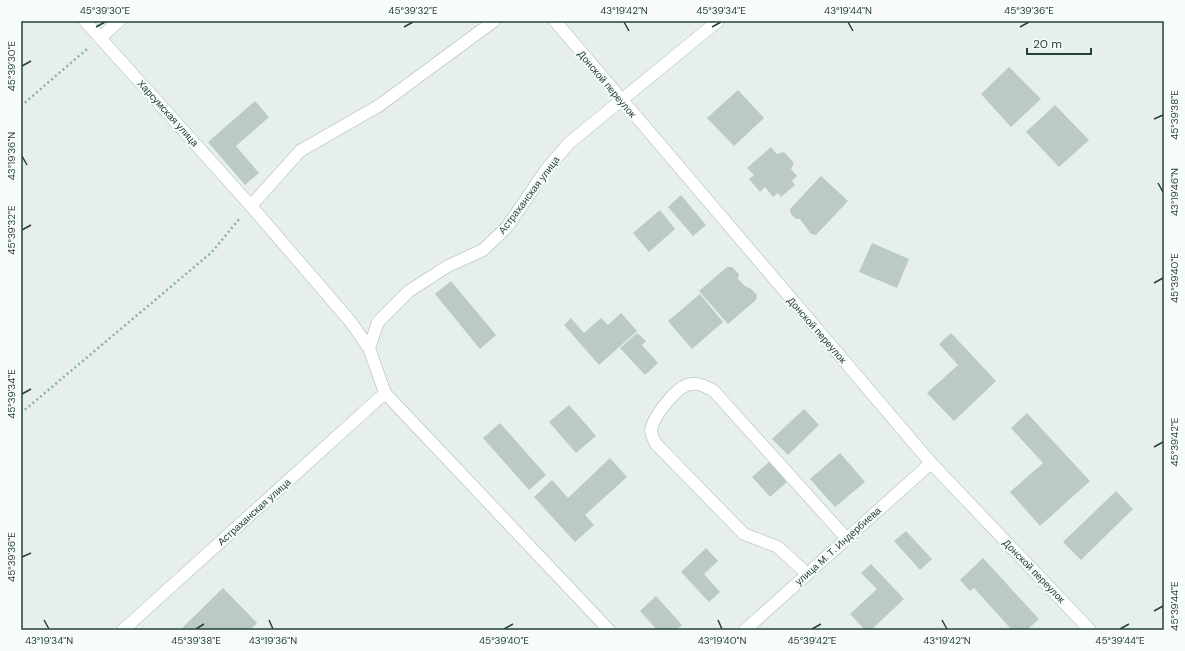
<svg xmlns="http://www.w3.org/2000/svg" width="1185" height="651" font-family="'DM Sans',sans-serif">
  <style>
    .building { fill: #bbcac4 }
    .lines { fill: none; stroke-linecap: round; stroke-linejoin: round }
    .service-casing { stroke: #a8b8b2; stroke-width: 13 }
    .minor-casing { stroke: #a8b8b2; stroke-width: 13 }
    .path { stroke: #86b3a5; stroke-width: 2.5; stroke-dasharray: 2 3; stroke-linecap: butt }
    .service { stroke: #fff; stroke-width: 12 }
    .minor { stroke: #fff; stroke-width: 12 }
    .ticks { fill: none; stroke: #24423a; stroke-width: 1.5 }
    .labels { text-anchor: middle; dominant-baseline: central; stroke-width: 4; stroke-linejoin: round; paint-order: stroke }
    .street-label { font-size: 10px; fill: #24423a; stroke: #f7fbf9 }
    .neatline { fill: none; stroke: #24423a; stroke-width: 1.5 }
    .ticks-label { font-size: 10px; text-anchor: middle; fill: #24423a }
  </style>
  <rect width="100%" height="100%" fill="#e6efeb"/>
  <!-- building -->
  <g class="building">
    <polygon points="1009,67 1041,99 1011,127 981,94"/>
    <polygon points="738,90 764,118 734,146 707,118"/>
    <polygon points="255,101 269,117 236,146 259,173 245,185 208,142"/>
    <polygon points="1055,105 1089,140 1059,167 1026,132"/>
    <polygon points="771,147 777,154 784,152 794,163 791,169 797,176 792,181 795,185 781,197 778,193 773,197 765,187 760,192 749,179 754,175 747,168"/>
    <polygon points="821,176 848,201 816,235 811,234 800,219 796,219 791,214 790,209"/>
    <polygon points="681,195 706,225 693,236 668,207"/>
    <polygon points="660,210 675,229 649,252 633,233"/>
    <polygon points="872,243 909,259 897,288 859,272"/>
    <polygon points="727,267 732,267 739,274 738,279 746,287 750,288 757,295 756,300 728,324 699,291"/>
    <polygon points="451,281 496,335 480,349 435,294"/>
    <polygon points="700,294 723,322 692,349 668,321"/>
    <polygon points="621,313 637,331 599,365 564,325 571,318 584,333 601,318 608,325"/>
    <polygon points="637,333 646,341 642,345 658,363 645,375 620,348"/>
    <polygon points="951,333 996,381 954,421 927,393 958,365 939,344"/>
    <polygon points="569,405 596,436 576,453 549,422"/>
    <polygon points="804,409 819,425 788,455 772,439"/>
    <polygon points="1027,413 1090,481 1040,526 1010,492 1043,463 1011,428"/>
    <polygon points="500,423 546,475 529,490 483,438"/>
    <polygon points="840,453 865,482 835,507 810,479"/>
    <polygon points="610,458 627,477 585,515 594,525 575,542 534,497 552,480 568,498"/>
    <polygon points="769,462 787,482 770,497 752,477"/>
    <polygon points="1116,491 1133,509 1081,560 1063,542"/>
    <polygon points="906,531 932,559 920,570 894,541"/>
    <polygon points="706,548 718,561 704,574 720,592 709,602 681,572"/>
    <polygon points="983,558 1039,619 1027,630 1012,630 974,588 970,591 960,580"/>
    <polygon points="871,564 904,599 871,630 865,630 850,614 877,589 861,573"/>
    <polygon points="223,588 257,623 250,630 180,630"/>
    <polygon points="656,596 682,625 676,630 657,630 640,611"/>
  </g>
  <g class="lines">
    <!-- service casing -->
    <g class="service-casing">
      <g id="service">
        <polyline points="251,206 350,321 369,348 385,393 609,630"/>
        <polyline points="369,348 378,322 409,291 448,266 483,250 507,227 546,170 569,143 718,21"/>
        <path d="M807,574l-29,-27 -34,-13 -88,-90c-2,-4 -5,-10 -5,-14 2,-13 24,-41 36,-45 10,-4 18,2 26,5l134,149"/>
        <polyline points="123,630 385,393"/>
      </g>
    </g>
    <!-- minor casing -->
    <g class="minor-casing">
      <g id="minor">
        <polyline points="85,21 251,206 300,151 380,105 494,21"/>
        <polyline points="555,21 931,463 1090,630"/>
        <polyline points="100,38 119,21"/>
        <polyline points="745,630 931,463"/>
      </g>
    </g>
    <!-- path -->
    <g class="path">
      <polyline points="21,106 87,49"/>
      <polyline points="21,413 212,252 240,218"/>
    </g>
    <!-- service -->
    <use href="#service" class="service"/>
    <!-- minor -->
    <use href="#minor" class="minor"/>
  </g>
  <!-- ticks -->
  <path class="ticks" d="M624,22l5,9M848,22l5,9M96,27l9,-5M404,27l9,-5M712,27l9,-5M1020,27l9,-5M22,66l9,-5M1154,119l9,-4M22,156l5,9M1158,183l5,9M22,230l9,-5M1154,283l9,-5M22,394l9,-5M1154,447l9,-5M22,557l9,-4M1154,611l9,-5M44,620l5,9M269,620l4,9M718,620l4,9M942,620l5,9M196,629l8,-5M504,629l9,-5M812,629l9,-5M1120,629l9,-5"/>
  <g class="labels">
    <!-- street labels -->
    <g class="street-label">
      <text transform="translate(607 84) rotate(50)">Донской переулок</text>
      <text transform="translate(168 113) rotate(48)">Харсумская улица</text>
      <text transform="translate(529 195) rotate(-53)">Астраханская улица</text>
      <text transform="translate(817 330) rotate(49)">Донской переулок</text>
      <text transform="translate(254 512) rotate(-42)">Астраханская улица</text>
      <text transform="translate(838 546) rotate(-42)">улица М. Т. Индербиева</text>
      <text transform="translate(1034 571) rotate(46)">Донской переулок</text>
    </g>
  </g>
  <!-- border -->
  <rect width="1185" height="651" fill="none" stroke="#f7fbf9" stroke-width="44"/>
  <!-- scale -->
  <path d="M1027 48v6h64v-6" fill="none" stroke="#24423a" stroke-width="2"/>
  <text x="1033" y="48" font-size="12" fill="#24423a" stroke="#f7fbf9" stroke-width="3" paint-order="stroke">20 m</text>
  <rect x="22" y="22" width="1141" height="607" class="neatline"/>
  <g class="ticks-label">
    <text x="105" y="14">45°39'30"E</text>
    <text x="413" y="14">45°39'32"E</text>
    <text x="624" y="14">43°19'42"N</text>
    <text x="721" y="14">45°39'34"E</text>
    <text x="848" y="14">43°19'44"N</text>
    <text x="1029" y="14">45°39'36"E</text>
    <text transform="translate(11 66) rotate(-90)" y="4">45°39'30"E</text>
    <text transform="translate(1174 115) rotate(-90)" y="4">45°39'38"E</text>
    <text transform="translate(11 156) rotate(-90)" y="4">43°19'36"N</text>
    <text transform="translate(1174 192) rotate(-90)" y="4">43°19'46"N</text>
    <text transform="translate(11 230) rotate(-90)" y="4">45°39'32"E</text>
    <text transform="translate(1174 278) rotate(-90)" y="4">45°39'40"E</text>
    <text transform="translate(11 394) rotate(-90)" y="4">45°39'34"E</text>
    <text transform="translate(1174 442) rotate(-90)" y="4">45°39'42"E</text>
    <text transform="translate(11 557) rotate(-90)" y="4">45°39'36"E</text>
    <text transform="translate(1174 606) rotate(-90)" y="4">45°39'44"E</text>
    <text x="49" y="644">43°19'34"N</text>
    <text x="196" y="644">45°39'38"E</text>
    <text x="273" y="644">43°19'36"N</text>
    <text x="504" y="644">45°39'40"E</text>
    <text x="722" y="644">43°19'40"N</text>
    <text x="812" y="644">45°39'42"E</text>
    <text x="947" y="644">43°19'42"N</text>
    <text x="1120" y="644">45°39'44"E</text>
  </g>
</svg>
